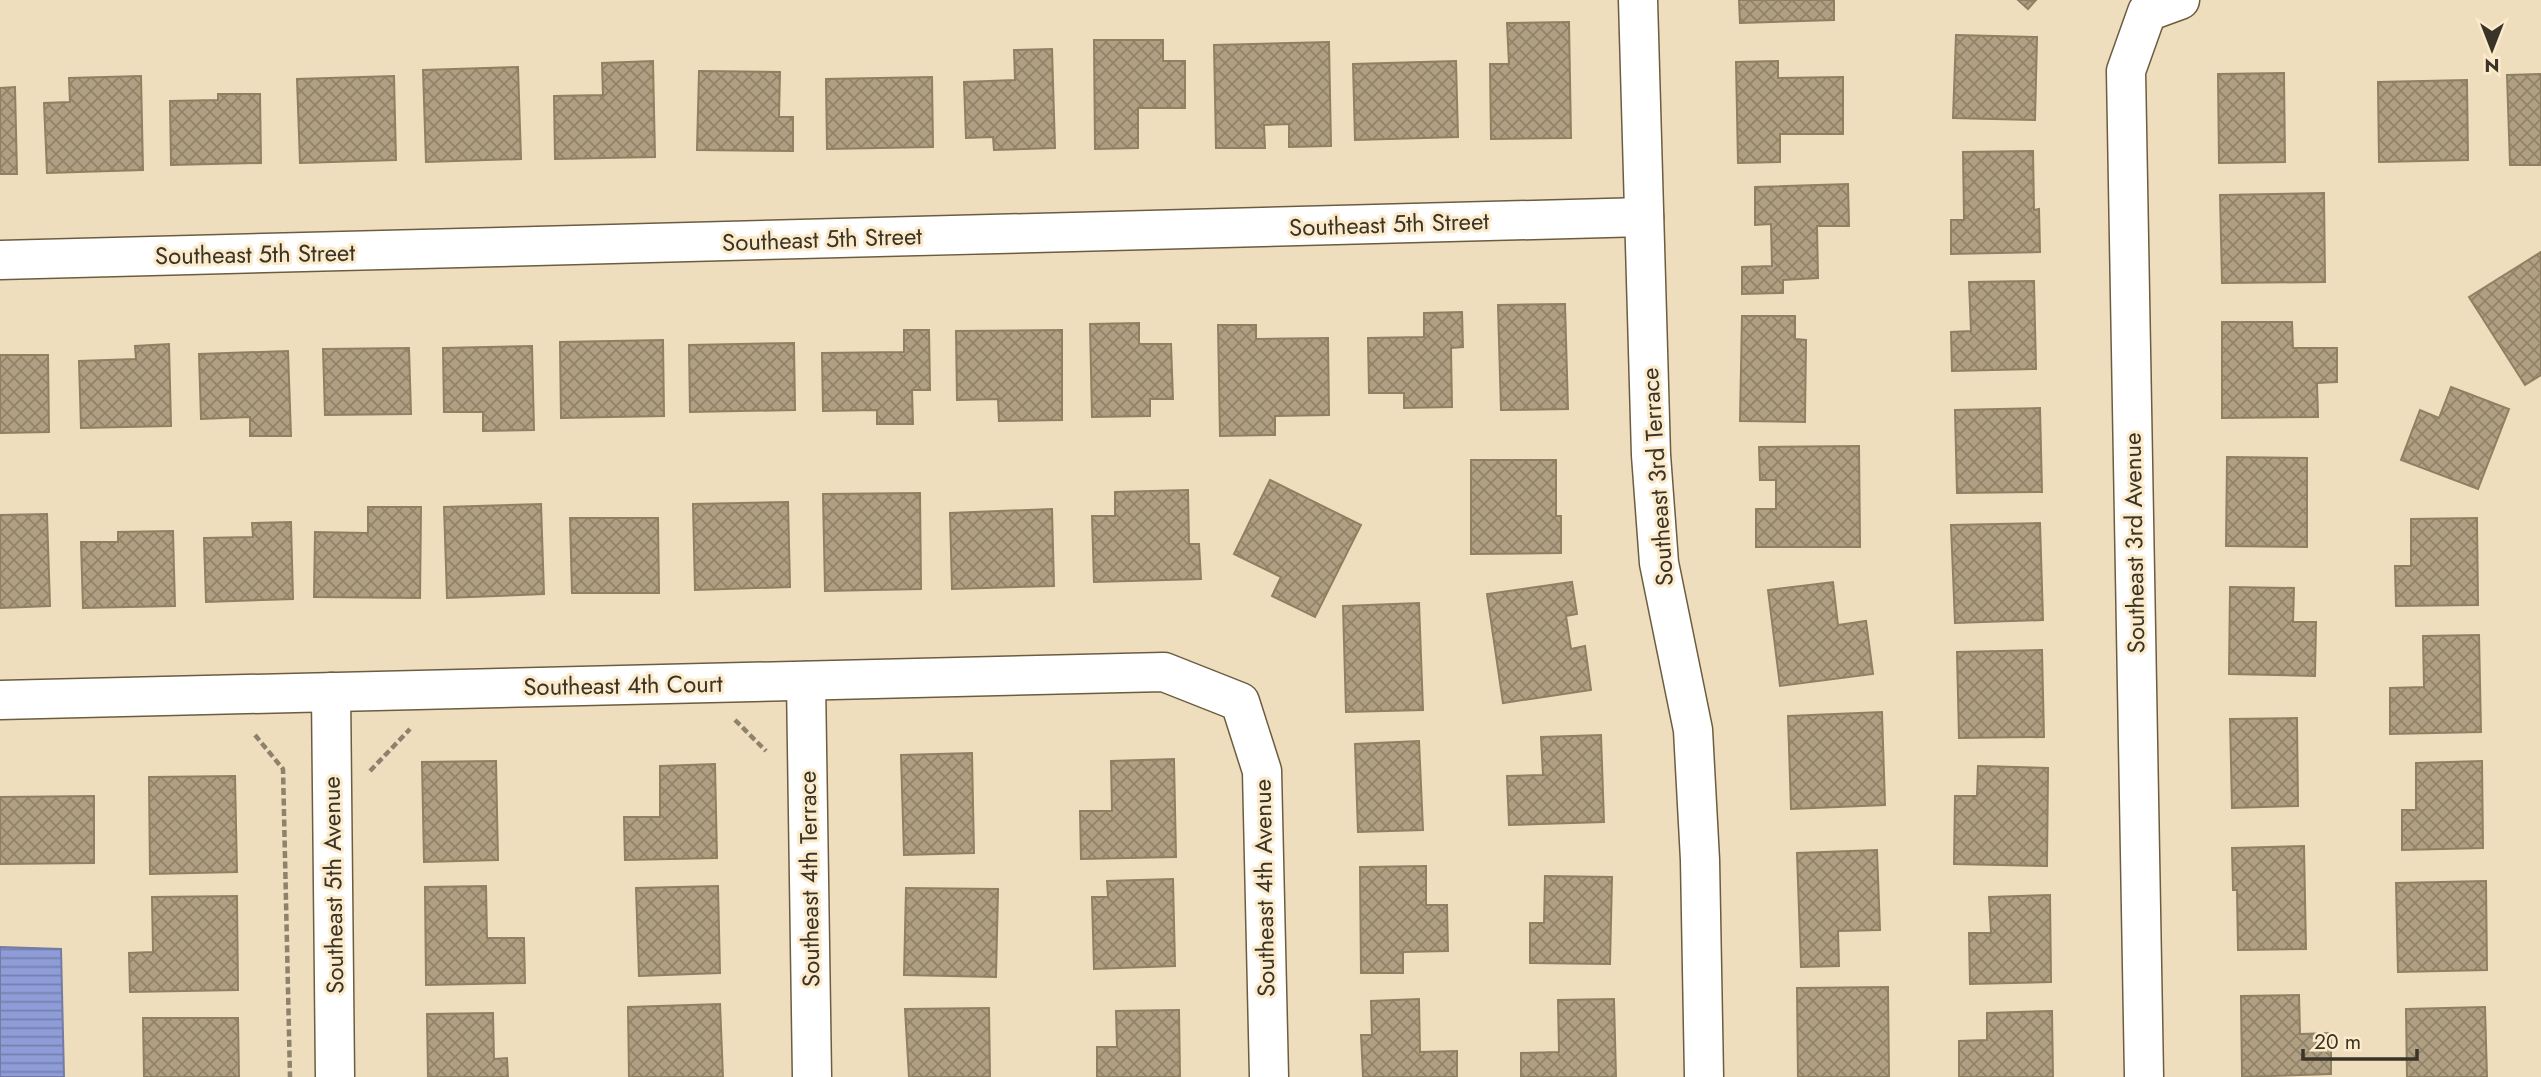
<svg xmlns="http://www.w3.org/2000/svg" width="2541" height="1077" font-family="Jost,sans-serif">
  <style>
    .water { fill: url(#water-rules); stroke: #757ca3; stroke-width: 2 }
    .building { fill: url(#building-cross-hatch); stroke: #908062; stroke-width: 2 }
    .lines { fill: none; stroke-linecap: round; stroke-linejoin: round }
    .minor-casing { stroke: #6c5d40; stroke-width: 41 }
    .path { stroke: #8d826c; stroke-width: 4.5; stroke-dasharray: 7 3.5; stroke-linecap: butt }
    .minor { stroke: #fff; stroke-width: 38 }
    .labels { text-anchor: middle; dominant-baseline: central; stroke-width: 6; stroke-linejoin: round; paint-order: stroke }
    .street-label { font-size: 24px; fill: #3a3327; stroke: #fcebcb }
  </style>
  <defs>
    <pattern id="water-rules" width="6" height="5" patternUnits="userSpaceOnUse" patternTransform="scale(1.75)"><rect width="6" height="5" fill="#8e9cd8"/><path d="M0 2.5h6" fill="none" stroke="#7580af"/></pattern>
    <pattern id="building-cross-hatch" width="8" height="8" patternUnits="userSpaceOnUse" patternTransform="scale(1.75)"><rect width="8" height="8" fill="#b0a081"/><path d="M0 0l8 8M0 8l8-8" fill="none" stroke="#90836a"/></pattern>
  </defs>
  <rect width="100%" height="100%" fill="#efdebe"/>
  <!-- water -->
  <polygon class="water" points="0,947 61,949 64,1077 0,1077"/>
  <!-- building -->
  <g class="building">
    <polygon points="1739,0 1834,0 1834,20 1740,23"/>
    <polygon points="2018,0 2036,0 2028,9"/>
    <polygon points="1569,22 1571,138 1491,139 1490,64 1509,64 1507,23"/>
    <polygon points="1956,35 2037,37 2035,120 1953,118"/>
    <polygon points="1094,40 1163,40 1163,61 1185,61 1185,108 1138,108 1138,148 1095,149"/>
    <polygon points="1329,42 1331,146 1289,147 1289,124 1264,125 1265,148 1216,148 1214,45"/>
    <polygon points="1052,49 1055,148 994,150 993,137 966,138 964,82 1015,80 1014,50"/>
    <polygon points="653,61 655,157 555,159 554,96 603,95 602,63"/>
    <polygon points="1456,61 1458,137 1355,140 1353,64"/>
    <polygon points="1778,61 1778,78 1843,77 1843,134 1780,134 1780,162 1738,163 1736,62"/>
    <polygon points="518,67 521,159 426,162 423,70"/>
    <polygon points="699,71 780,72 779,117 793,117 793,151 697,150"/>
    <polygon points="2284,73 2285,162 2219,163 2218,74"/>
    <polygon points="2541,74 2541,165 2510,165 2507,75"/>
    <polygon points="141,76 143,170 47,173 44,103 70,102 69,78"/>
    <polygon points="394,76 396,160 300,163 297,79"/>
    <polygon points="932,77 933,147 827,149 826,79"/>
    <polygon points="2467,80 2468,160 2379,162 2378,82"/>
    <polygon points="15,87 17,174 0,174 0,88"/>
    <polygon points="218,94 260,94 261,163 171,165 170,101 218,100"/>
    <polygon points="2033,151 2034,210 2039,209 2040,252 1951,254 1951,220 1964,220 1963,152"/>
    <polygon points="1848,184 1849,226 1817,226 1818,278 1783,280 1783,293 1742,294 1742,267 1772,266 1771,224 1755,225 1755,187"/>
    <polygon points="2324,193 2325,282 2222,283 2220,195"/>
    <polygon points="2541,252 2541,375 2525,385 2469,297"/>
    <polygon points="2034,281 2036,369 1952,371 1951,332 1971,331 1969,282"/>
    <polygon points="1565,304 1568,409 1501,410 1498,305"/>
    <polygon points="1462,312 1463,347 1451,348 1452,407 1404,408 1404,393 1369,393 1368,338 1424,337 1424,313"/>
    <polygon points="1742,316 1795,316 1795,339 1806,340 1805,422 1740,421"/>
    <polygon points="2222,322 2292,322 2293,348 2337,348 2337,382 2317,383 2318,417 2222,418"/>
    <polygon points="1139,323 1139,344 1171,344 1173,399 1150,399 1150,416 1092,417 1090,324"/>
    <polygon points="1218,325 1256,325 1256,339 1328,338 1329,415 1275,416 1275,435 1220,436"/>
    <polygon points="904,330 929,330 930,390 912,390 913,424 877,424 877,410 823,411 822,353 904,352"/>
    <polygon points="1062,330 1062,420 999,421 998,399 957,400 956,331"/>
    <polygon points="663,340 664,416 561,418 560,342"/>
    <polygon points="794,343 795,410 690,412 689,345"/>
    <polygon points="169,344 171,426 81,428 79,361 136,359 135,346"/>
    <polygon points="532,346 534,430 483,431 483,412 444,412 443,348"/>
    <polygon points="409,348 411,414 325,415 323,349"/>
    <polygon points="288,351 291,436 250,436 250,417 201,419 199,354"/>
    <polygon points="0,355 48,355 49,432 0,433"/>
    <polygon points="2451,387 2509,409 2478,489 2401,460 2420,410 2439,418"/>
    <polygon points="2040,408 2042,492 1957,493 1955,410"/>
    <polygon points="1859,446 1860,547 1756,547 1756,509 1776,509 1776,480 1760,480 1759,447"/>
    <polygon points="2227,457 2307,458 2307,547 2226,546"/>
    <polygon points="1471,460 1556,460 1556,516 1561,516 1561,553 1471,554"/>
    <polygon points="1270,480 1361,525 1315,617 1272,596 1281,577 1234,554"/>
    <polygon points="1188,490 1189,544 1199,544 1201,579 1094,582 1092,516 1115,516 1115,492"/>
    <polygon points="920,493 921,589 825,591 823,494"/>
    <polygon points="788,502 790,587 695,590 693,504"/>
    <polygon points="541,504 544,594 447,598 444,507"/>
    <polygon points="368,507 421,507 420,598 314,597 315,532 368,533"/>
    <polygon points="1052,509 1054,586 952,589 950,513"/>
    <polygon points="47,514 50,606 0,608 0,515"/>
    <polygon points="570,518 658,518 659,593 572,593"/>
    <polygon points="2477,518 2478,605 2396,606 2395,566 2411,566 2411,519"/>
    <polygon points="291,522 293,599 206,602 204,538 253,537 252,523"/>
    <polygon points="2040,523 2043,620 1955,623 1951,525"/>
    <polygon points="173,531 175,606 83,608 81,542 118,542 118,532"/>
    <polygon points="1572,582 1577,614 1566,616 1571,649 1585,646 1591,690 1503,703 1487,594"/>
    <polygon points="1833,582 1838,625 1866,621 1873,674 1780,686 1768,590"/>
    <polygon points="2230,587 2294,588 2293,622 2316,622 2315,676 2229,674"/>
    <polygon points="1419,603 1423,710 1346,712 1343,606"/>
    <polygon points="2479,635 2481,732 2390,734 2390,688 2424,687 2423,636"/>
    <polygon points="2042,650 2044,737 1959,738 1957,652"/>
    <polygon points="1882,712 1885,805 1791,809 1788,716"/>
    <polygon points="2297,718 2298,806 2232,808 2230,719"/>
    <polygon points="1601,735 1604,822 1509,825 1507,776 1543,775 1541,737"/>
    <polygon points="1419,741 1423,830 1358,832 1355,744"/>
    <polygon points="972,753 974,853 904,855 901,755"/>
    <polygon points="1174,759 1176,857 1081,859 1080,811 1112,811 1111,761"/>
    <polygon points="496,761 498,860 424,862 422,762"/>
    <polygon points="2482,761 2483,848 2402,850 2402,810 2416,810 2416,763"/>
    <polygon points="715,764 717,858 625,860 624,817 660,817 660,766"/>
    <polygon points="1978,766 2048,768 2047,866 1954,864 1955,796 1977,796"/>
    <polygon points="235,776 237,872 150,874 149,777"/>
    <polygon points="94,796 94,863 0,864 0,797"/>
    <polygon points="2304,846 2306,949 2238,950 2237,890 2233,890 2232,848"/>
    <polygon points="1877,850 1880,930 1838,931 1839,966 1801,967 1797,853"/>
    <polygon points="1426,866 1426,905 1447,905 1448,951 1403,952 1403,973 1361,973 1360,867"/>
    <polygon points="1545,876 1612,877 1610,964 1530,963 1530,923 1544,923"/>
    <polygon points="1173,879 1175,966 1094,969 1092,897 1108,897 1107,881"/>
    <polygon points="2486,881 2487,970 2398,972 2396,883"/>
    <polygon points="486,886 487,938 524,938 525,983 426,985 425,887"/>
    <polygon points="718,886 720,973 639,976 636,888"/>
    <polygon points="906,888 998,889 996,977 904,975"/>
    <polygon points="2050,895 2051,982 1970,984 1969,933 1991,933 1989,897"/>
    <polygon points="237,896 238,990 130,992 129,953 153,952 152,897"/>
    <polygon points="1888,987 1889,1077 1798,1077 1797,988"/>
    <polygon points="2299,995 2300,1034 2331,1033 2331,1074 2242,1077 2241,996"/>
    <polygon points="1419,999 1420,1052 1457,1051 1457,1077 1363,1077 1361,1035 1372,1035 1371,1001"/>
    <polygon points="1614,999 1616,1077 1521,1077 1521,1053 1559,1052 1558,1000"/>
    <polygon points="720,1004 723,1077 629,1077 628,1007"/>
    <polygon points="2485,1007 2487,1077 2407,1077 2406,1009"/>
    <polygon points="989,1008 990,1077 909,1077 905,1009"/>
    <polygon points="1179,1010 1180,1077 1097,1077 1097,1047 1117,1047 1116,1011"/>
    <polygon points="2052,1011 2053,1077 1959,1077 1959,1041 1987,1040 1987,1013"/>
    <polygon points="493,1013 494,1059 507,1058 508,1077 428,1077 427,1014"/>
    <polygon points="143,1018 238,1018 239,1077 144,1077"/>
  </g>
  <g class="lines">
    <!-- minor casing -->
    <g class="minor-casing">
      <g id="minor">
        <polyline points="1638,0 1651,455 1659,563 1693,730 1700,860 1704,1077"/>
        <polyline points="0,260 1644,217"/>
        <polyline points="806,681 812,1077"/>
        <polyline points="331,692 335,1077"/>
        <polyline points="0,700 1164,672 1240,702 1262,771 1269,1077"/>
        <polyline points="2144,1077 2126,71 2147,12 2180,0"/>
      </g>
    </g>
    <!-- path -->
    <g class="path">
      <polyline points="735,720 766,751"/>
      <polyline points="255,735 283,769 290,1077"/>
      <polyline points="370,771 410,729"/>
    </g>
    <!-- minor -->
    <use href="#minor" class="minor"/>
  </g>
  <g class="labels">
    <!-- street labels -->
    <g class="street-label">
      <text transform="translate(1389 224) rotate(-2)">Southeast 5th Street</text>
      <text transform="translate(822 239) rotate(-2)">Southeast 5th Street</text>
      <text transform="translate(255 254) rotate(-1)">Southeast 5th Street</text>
      <text transform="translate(1657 477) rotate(-94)">Southeast 3rd Terrace</text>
      <text transform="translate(2134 543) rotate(-91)">Southeast 3rd Avenue</text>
      <text transform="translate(623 685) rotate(-1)">Southeast 4th Court</text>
      <text transform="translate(809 879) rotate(-91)">Southeast 4th Terrace</text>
      <text transform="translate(333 885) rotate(-91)">Southeast 5th Avenue</text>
      <text transform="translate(1264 888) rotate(-91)">Southeast 4th Avenue</text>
    </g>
  </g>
  <!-- north arrow -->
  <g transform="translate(2492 49) rotate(180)" stroke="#fcebcb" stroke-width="5" paint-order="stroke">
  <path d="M0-5L12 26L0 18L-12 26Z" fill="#3a3327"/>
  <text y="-10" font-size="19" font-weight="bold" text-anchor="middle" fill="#3a3327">N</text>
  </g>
  <!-- scale -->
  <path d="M2303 1049v10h114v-10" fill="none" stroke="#3a3327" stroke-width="3.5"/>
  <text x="2314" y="1049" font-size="21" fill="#3a3327" stroke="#fcebcb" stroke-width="5" paint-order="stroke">20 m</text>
</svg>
